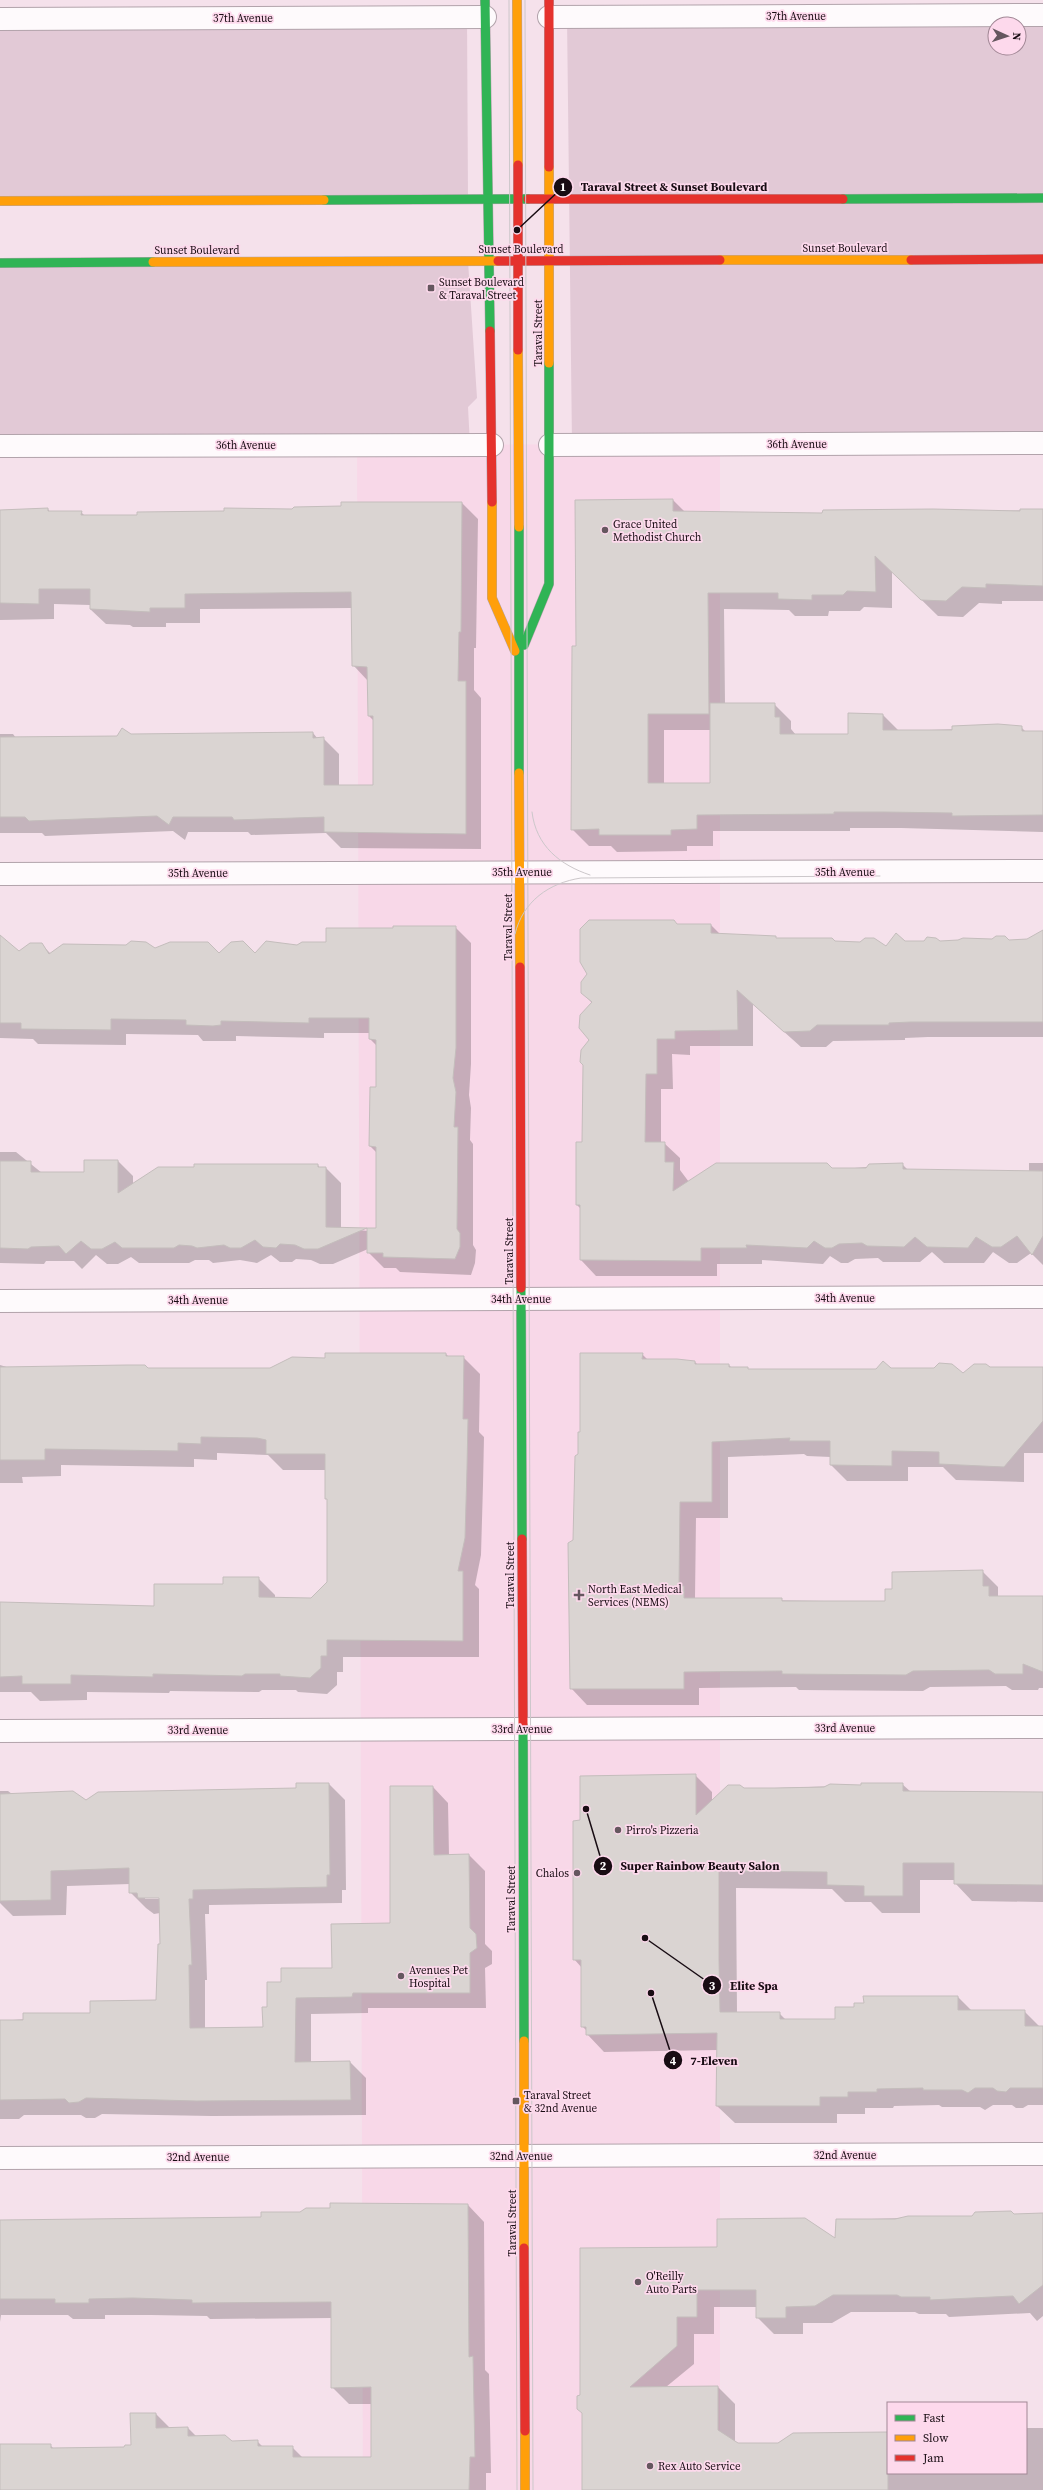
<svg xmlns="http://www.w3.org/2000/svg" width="1043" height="2490" font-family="'Source Serif 4',serif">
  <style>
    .built { fill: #f8d8e8 }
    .green { fill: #e2c9d6; fill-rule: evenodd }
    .shadow { fill: #0003; fill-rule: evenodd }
    .building { fill: #dad4d2; stroke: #c4bdbc }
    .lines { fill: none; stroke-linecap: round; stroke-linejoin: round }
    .street-casing { stroke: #b2a3ab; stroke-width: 24 }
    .fast-casing { stroke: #b2a3ab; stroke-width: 10 }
    .slow-casing { stroke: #b2a3ab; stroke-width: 10 }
    .jam-casing { stroke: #b2a3ab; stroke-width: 10 }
    .street { stroke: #fefafc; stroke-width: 22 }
    .fast { stroke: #30b455; stroke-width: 9 }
    .slow { stroke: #ff9f0a; stroke-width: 9 }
    .jam { stroke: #e5322d; stroke-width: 9 }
    .tram { stroke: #ccc7ca; stroke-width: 1 }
    .poi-dot { fill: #65575f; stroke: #fdd9ec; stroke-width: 1.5 }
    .labels { text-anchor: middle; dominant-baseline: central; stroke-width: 3.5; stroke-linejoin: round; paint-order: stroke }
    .street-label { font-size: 11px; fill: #180c13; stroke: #fdd9ec }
    .poi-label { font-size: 11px; fill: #180c13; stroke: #fdd9ec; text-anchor: start }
    .leader { fill: none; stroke: #180c13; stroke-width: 1.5 }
    .callout-dot { fill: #180c13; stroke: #fdd9ec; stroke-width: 1.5 }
    .mark-label { font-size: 12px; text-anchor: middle; font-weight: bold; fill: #fff }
    .callout-label { font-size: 12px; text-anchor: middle; font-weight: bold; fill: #180c13; stroke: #fdd9ec; stroke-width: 3.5; stroke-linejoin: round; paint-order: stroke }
  </style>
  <rect width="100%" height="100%" fill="#f5e1eb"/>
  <!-- built -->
  <polygon class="built" points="720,444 720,2490 363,2490 357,445"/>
  <!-- green -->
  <g class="green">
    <path d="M1043,15v428l-471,1 -5,-427zM995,24h24v24h-24z"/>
    <polygon points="467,17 468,199 0,201 0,19"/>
    <polygon points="468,261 477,398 468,407 470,445 0,446 0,263"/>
  </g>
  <!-- shadow -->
  <g class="shadow">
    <path d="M673,500l12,12 138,2 220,-4v91h-41v3l-23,-1 -16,14 -25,-1 -46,-45v37l-28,-1 -4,4h-31l-1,5h-33l-6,-6 -65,-1 1,95h49l17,17v8l5,6h53l34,-20 16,16 122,-4 5,5 17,3v97l-142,-4h-51v3h-137v15h-26v5l-70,1 -6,-6h-22l-17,-17 5,-182zM664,730h47v54h-47z"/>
    <polygon points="462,503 478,519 476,648 474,648 474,690 481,698 481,849 341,848 326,833 251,835 248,832 188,832 185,840 173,831 45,836 42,833 0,833 0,734 13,734 16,738 313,733 318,739 323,738 339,754 339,786 374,786 374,721 369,716 368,681 353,665 352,608 200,609 200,623 166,623 166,627 133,627 130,625 106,624 90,609 90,605 54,604 54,619 0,620 0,510 48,509 50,512 81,512 85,516 138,516"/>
    <polygon points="677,925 711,925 720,934 886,947 904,942 1009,941 1039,938 1043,940 1043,1037 928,1037 905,1038 905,1040 833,1041 826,1047 801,1047 753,1004 753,1046 690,1046 690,1055 672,1054 673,1089 661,1089 661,1143 664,1143 680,1158 680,1170 689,1182 902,1164 908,1170 1029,1171 1029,1163 1043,1163 1043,1265 1031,1253 1017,1263 1009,1263 993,1252 984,1263 944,1263 932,1252 920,1262 883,1262 878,1258 855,1259 848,1263 841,1263 830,1256 823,1264 762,1260 762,1264 717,1264 717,1276 596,1276 581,1260 581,1209 577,1205 583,1143 592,1003 582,992"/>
    <polygon points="455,927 471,943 471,1064 469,1095 471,1108 470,1140 473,1144 473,1245 476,1250 475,1263 471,1275 400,1272 396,1268 384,1268 368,1252 368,1249 333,1264 320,1264 311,1260 296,1259 292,1262 280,1262 271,1255 257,1263 240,1260 213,1263 209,1260 195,1260 189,1263 139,1263 131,1257 118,1264 107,1264 96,1255 82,1269 74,1261 46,1261 44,1264 0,1263 0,1152 16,1152 42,1173 85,1173 118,1161 133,1176 133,1185 318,1165 320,1168 326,1168 341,1183 341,1228 368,1231 377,1229 377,1153 370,1146 377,1088 377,1046 370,1039 370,1033 324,1033 324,1038 236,1036 236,1041 203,1041 198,1035 126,1034 126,1045 38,1044 33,1039 0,1038 0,944 19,952 41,944 51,954 154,949 255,954 297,946"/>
    <polygon points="446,1354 449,1357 463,1357 480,1374 479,1432 484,1437 483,1485 481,1555 475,1585 479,1589 479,1657 343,1657 343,1672 337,1672 337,1685 327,1694 298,1692 296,1690 262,1690 259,1692 170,1691 169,1693 87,1692 87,1700 40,1701 31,1692 0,1692 0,1603 155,1607 224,1585 258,1578 275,1595 275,1598 311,1599 328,1582 327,1470 283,1470 268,1455 217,1453 217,1460 194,1459 194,1467 61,1465 61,1476 22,1477 23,1483 0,1483 0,1365 10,1368 270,1369 326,1359"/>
    <polygon points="642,1354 648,1360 694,1361 698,1365 729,1365 732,1368 749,1370 891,1369 963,1374 990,1368 1043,1367 1043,1453 1024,1453 1024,1482 956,1480 943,1467 908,1467 908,1481 847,1481 831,1465 831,1457 807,1456 804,1454 728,1457 728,1518 696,1518 695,1599 886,1602 893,1590 982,1571 998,1587 998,1597 1043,1597 1043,1688 1039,1688 1038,1690 1012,1690 1006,1686 930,1687 923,1691 799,1690 796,1687 699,1688 699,1705 587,1705 571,1688 574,1540 581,1433"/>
    <polygon points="695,1775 712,1792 712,1801 744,1789 902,1784 911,1792 973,1791 978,1793 1043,1794 1043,1902 972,1901 955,1883 955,1880 920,1880 920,1913 882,1913 871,1902 845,1902 832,1889 736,1888 737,2013 779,2013 786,2020 836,2020 855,2008 958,1997 972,2011 1024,2011 1040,2027 1043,2027 1043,2105 1028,2105 1023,2108 1016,2108 1012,2105 993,2105 985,2110 980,2107 942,2107 939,2105 894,2106 893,2108 865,2108 865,2114 837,2114 837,2123 735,2123 717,2106 718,2050 604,2052 587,2034 587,2031 582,2026 582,1968 574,1959 581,1821"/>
    <path d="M329,1784l16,16 1,90h-4v13l-133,2v9h-4l2,66h-2v48h59l4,-20 14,-26 51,-13 58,-45 42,-137 15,16 1,52h20l16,16v73l7,7v13l-7,4 1,40h-118v5l-57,1v49l39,-1 16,16v37l-154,1 -110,-2 -7,4h-9l-5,-3h-57l-5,4h-19v-98l91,-7 66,-13 4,-56 -1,-32 -6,1 -8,-6 -16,-16v-8l-63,2 -1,29 -53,1 -13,-13v-112h8l4,3 74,7 211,-12zM145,1897h19v2h-19z"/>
    <polygon points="468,2205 484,2222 485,2370 489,2374 491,2473 486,2473 486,2490 0,2490 0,2445 50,2445 54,2449 125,2448 132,2446 156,2414 170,2428 188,2428 196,2436 231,2442 257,2441 263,2447 292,2447 303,2458 372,2458 372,2404 349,2404 332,2387 332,2318 210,2319 207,2316 151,2315 105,2315 105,2319 73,2319 68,2315 1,2315 0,2322 0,2221 262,2218 300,2213"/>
    <polygon points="1043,2214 1043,2316 1037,2321 1030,2313 949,2317 946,2314 919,2314 915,2312 851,2312 832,2323 803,2323 803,2334 774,2334 757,2317 757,2307 714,2307 714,2334 694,2334 694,2364 666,2387 718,2387 735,2404 735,2443 738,2444 779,2444 888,2434 888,2473 1026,2473 1026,2428 1043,2428 1043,2490 583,2490 583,2413 718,2248 836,2240 837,2220"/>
  </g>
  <!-- building -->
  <g class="building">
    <polygon points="673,499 673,511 822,513 823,510 933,509 1020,511 1020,509 1043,509 1043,586 986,584 986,588 962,587 946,601 921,600 875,556 876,592 847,591 843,595 812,595 812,600 778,599 778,593 708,593 709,714 648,714 648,783 710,783 710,703 775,703 775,717 780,717 780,734 848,734 848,713 883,714 883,730 952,730 952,726 998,724 1022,726 1022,731 1043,731 1043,815 952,816 952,813 883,812 834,812 834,814 697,815 697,829 671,830 671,835 599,835 599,829 571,830 572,646 576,646 575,500"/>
    <polygon points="341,502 462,502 461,632 459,632 458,681 466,681 466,834 324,832 324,817 234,820 232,817 173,817 169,825 157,816 29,821 25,817 0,817 0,737 117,736 122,728 131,734 313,732 313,738 324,737 324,785 373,785 373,716 368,716 367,667 352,666 351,592 185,594 185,608 150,608 150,612 90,609 90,589 39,589 39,604 0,603 0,510 48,508 48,511 82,511 81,515 137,515 137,512 224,511 224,508 292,509 294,507 341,506"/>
    <polygon points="589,920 674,920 677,924 711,924 711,933 776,936 776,938 832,938 835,941 860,942 865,938 874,938 886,946 896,933 905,941 924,941 927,937 936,938 940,941 958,940 963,938 992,939 996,936 1005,936 1009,940 1027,939 1043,930 1043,1022 911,1022 889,1023 889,1025 817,1025 810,1031 784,1032 737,990 738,1030 675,1031 675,1039 657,1039 657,1074 646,1074 645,1142 665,1142 665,1162 674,1162 673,1191 716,1163 827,1163 832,1168 866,1168 869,1164 903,1163 903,1169 1043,1171 1043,1236 1032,1255 1017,1236 1001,1247 992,1247 976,1237 968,1248 927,1247 915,1237 904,1247 867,1246 862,1243 839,1244 832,1248 825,1248 814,1241 807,1248 746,1245 747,1248 701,1248 701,1261 580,1260 580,1205 576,1205 576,1142 582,1142 583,1065 580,1062 581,1050 589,1040 579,1028 580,1015 592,1002 581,993 581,982 587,974 580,962 580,929"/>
    <polygon points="393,926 456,926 456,1048 453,1078 456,1092 454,1127 458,1127 457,1229 460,1233 460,1247 455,1259 383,1257 383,1253 367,1253 367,1228 376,1228 376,1147 369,1146 370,1087 376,1087 376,1040 369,1039 369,1018 309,1018 309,1023 221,1021 221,1025 213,1026 186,1025 186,1020 111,1019 111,1030 21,1029 21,1023 0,1023 0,935 19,951 30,943 42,943 49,954 63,944 126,945 131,941 146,942 155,948 170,942 208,942 219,953 231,942 243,941 255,953 266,941 297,945 302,942 326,942 326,928 393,928"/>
    <polygon points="84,1160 118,1160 118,1193 158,1167 194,1167 194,1164 318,1164 318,1167 326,1167 326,1227 367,1228 318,1249 304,1249 295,1245 280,1244 276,1248 263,1247 255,1240 241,1248 230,1248 224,1245 197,1248 192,1246 179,1245 174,1248 122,1248 115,1242 102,1249 91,1249 81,1241 66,1254 59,1246 31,1247 28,1249 0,1248 0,1161 31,1161 31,1172 84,1172"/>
    <polygon points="325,1353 446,1353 446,1356 464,1356 463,1419 468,1419 467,1468 465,1538 458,1571 463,1571 463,1641 327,1640 327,1656 321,1656 321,1668 310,1678 280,1676 280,1674 245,1674 242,1676 153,1674 153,1677 71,1675 71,1684 22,1684 22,1676 0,1677 0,1602 154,1606 154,1584 223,1584 223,1577 259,1577 259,1597 311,1598 327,1582 327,1499 325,1499 325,1454 266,1454 266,1440 257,1438 201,1437 201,1444 178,1443 178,1451 45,1449 45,1460 0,1460 0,1367 127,1365 145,1365 148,1368 270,1368 292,1357 325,1358"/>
    <polygon points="580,1353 643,1353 642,1359 677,1359 695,1361 695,1364 729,1364 729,1367 748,1367 748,1369 876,1369 883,1361 891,1368 934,1368 939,1363 952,1364 963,1373 974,1364 986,1364 990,1367 1043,1367 1043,1421 1004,1467 939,1464 939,1452 892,1451 892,1466 830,1465 830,1441 789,1441 790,1438 712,1442 712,1502 680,1502 679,1586 684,1586 684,1598 782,1598 782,1601 885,1601 885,1589 892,1589 892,1572 983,1570 983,1586 989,1586 989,1596 1043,1596 1043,1672 1023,1664 1023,1674 995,1674 989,1670 913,1671 906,1675 782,1674 782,1671 684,1672 684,1689 570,1689 568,1543 573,1540 575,1456 578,1454 578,1432 580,1432"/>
    <polygon points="696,1774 696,1815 728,1785 740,1785 744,1788 775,1788 824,1787 830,1784 861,1785 861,1783 903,1783 903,1791 1043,1792 1043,1885 954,1884 954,1863 903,1863 903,1896 864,1896 864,1886 827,1885 827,1872 719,1871 719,1959 720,2012 780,2012 780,2019 835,2019 835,2007 854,2007 854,2003 864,2003 863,1996 958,1996 958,2010 1025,2010 1025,2026 1043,2026 1043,2088 1010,2088 1006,2092 997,2091 993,2088 975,2088 968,2093 962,2090 923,2090 923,2088 877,2089 877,2092 848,2092 848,2097 820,2097 820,2106 716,2106 717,2033 586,2035 586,2027 581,2027 581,1960 573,1960 573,1821 580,1820 580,1776"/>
    <polygon points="296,1783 329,1783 330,1875 327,1875 327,1887 193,1890 193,1899 189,1899 192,1965 189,1965 190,2028 263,2027 262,2007 267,2007 267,1982 281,1982 281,1968 332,1968 331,1924 390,1923 390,1786 433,1786 434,1855 469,1854 470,1928 476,1934 477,1948 470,1953 470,1993 353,1993 352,1997 296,1998 295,2062 350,2061 351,2100 196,2101 86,2098 79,2102 69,2103 65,2099 0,2100 0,2020 23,2020 23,2013 90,2013 90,2001 156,2000 158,1944 160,1944 159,1898 138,1898 137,1893 129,1893 129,1868 51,1871 51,1900 0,1901 0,1794 73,1791 86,1800 98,1792 296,1788"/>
    <polygon points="330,2203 468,2204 469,2357 473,2356 475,2457 470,2457 469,2490 0,2490 0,2444 51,2444 51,2448 124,2447 125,2445 131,2445 130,2413 156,2413 156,2428 188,2427 188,2436 225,2435 232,2441 258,2440 258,2446 293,2446 293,2457 371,2457 371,2387 331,2388 331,2302 192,2303 192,2300 133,2298 89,2299 89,2303 55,2303 55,2299 0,2299 0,2220 261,2217 261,2212 300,2212 306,2208 330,2208"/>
    <polygon points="1011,2211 1014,2214 1043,2213 1043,2285 1019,2304 1013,2296 930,2300 930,2297 901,2297 897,2295 833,2295 815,2306 786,2307 786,2318 756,2318 756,2290 697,2290 697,2317 677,2317 677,2346 630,2387 718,2386 718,2430 738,2443 778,2443 793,2433 888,2432 888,2490 582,2490 582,2413 577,2409 577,2396 580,2395 580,2248 717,2247 717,2219 805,2218 835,2238 836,2219 895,2219 908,2216 972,2216 975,2212"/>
  </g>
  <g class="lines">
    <!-- street casing -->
    <g class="street-casing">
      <g id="street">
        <polyline points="549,17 1043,15"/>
        <polyline points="0,19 485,17"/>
        <polyline points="550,445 1043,443"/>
        <polyline points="0,446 492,445"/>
        <polyline points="0,874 1043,871"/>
        <polyline points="0,1301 1043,1297"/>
        <polyline points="0,1731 1043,1727"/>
        <polyline points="0,2158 1043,2154"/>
      </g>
    </g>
    <!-- fast casing -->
    <g class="fast-casing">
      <g id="fast">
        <polyline points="485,0 490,331"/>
        <polyline points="843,199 1043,198"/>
        <polyline points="324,200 528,199"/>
        <polyline points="0,263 153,262"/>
        <polyline points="519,527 519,773"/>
        <polyline points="524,645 549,584 549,363"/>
        <polyline points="521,1288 522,1539"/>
        <polyline points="523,1725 524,2041"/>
      </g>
    </g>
    <!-- slow casing -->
    <g class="slow-casing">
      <g id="slow">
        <polyline points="517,0 518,165"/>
        <polyline points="549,167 549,363"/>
        <polyline points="0,201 324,200"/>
        <polyline points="720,260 911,260"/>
        <polyline points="153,262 498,261"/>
        <polyline points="518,350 519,527"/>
        <polyline points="492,502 492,598 515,651"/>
        <polyline points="519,773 520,967"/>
        <polyline points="524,2041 524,2248"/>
        <polyline points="525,2431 525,2490"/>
      </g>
    </g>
    <!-- jam casing -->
    <g class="jam-casing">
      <g id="jam">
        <polyline points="549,0 549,167"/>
        <polyline points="518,165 518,350"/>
        <polyline points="528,199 843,199"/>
        <polyline points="911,260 1043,259"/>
        <polyline points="498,261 720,260"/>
        <polyline points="490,331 492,502"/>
        <polyline points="520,967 521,1288"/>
        <polyline points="522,1539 523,1725"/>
        <polyline points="524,2248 525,2431"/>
      </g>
    </g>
    <!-- street -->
    <use href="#street" class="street"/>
    <!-- fast -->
    <use href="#fast" class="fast"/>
    <!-- slow -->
    <use href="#slow" class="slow"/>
    <!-- jam -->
    <use href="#jam" class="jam"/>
    <!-- tram -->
    <g class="tram">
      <polyline points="509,0 517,2490"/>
      <polyline points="525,0 533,2490"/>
      <path d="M532,812c4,34 28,53 58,63"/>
      <path d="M515,934c8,-33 34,-51 66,-56l299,-2"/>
    </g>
  </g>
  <!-- markers -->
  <g class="poi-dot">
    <rect x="427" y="284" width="8" height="8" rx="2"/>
    <circle cx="605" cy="530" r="4"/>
    <path d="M577 1589h4v4h4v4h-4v4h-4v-4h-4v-4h4z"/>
    <circle cx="618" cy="1830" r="4"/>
    <circle cx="577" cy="1873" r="4"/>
    <circle cx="401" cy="1976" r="4"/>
    <rect x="512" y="2097" width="8" height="8" rx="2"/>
    <circle cx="638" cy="2282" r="4"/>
    <circle cx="650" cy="2466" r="4"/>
  </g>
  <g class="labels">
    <!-- street labels -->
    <g class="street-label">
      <text x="796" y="16">37th Avenue</text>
      <text x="243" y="18">37th Avenue</text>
      <text x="845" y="248">Sunset Boulevard</text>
      <text x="521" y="249">Sunset Boulevard</text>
      <text x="197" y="250">Sunset Boulevard</text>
      <text transform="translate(538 333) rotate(-90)">Taraval Street</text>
      <text x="797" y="444">36th Avenue</text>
      <text x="246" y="445">36th Avenue</text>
      <text x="522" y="872">35th Avenue</text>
      <text x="845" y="872">35th Avenue</text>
      <text x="198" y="873">35th Avenue</text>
      <text transform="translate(508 927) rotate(-90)">Taraval Street</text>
      <text transform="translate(509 1251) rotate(-90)">Taraval Street</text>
      <text x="845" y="1298">34th Avenue</text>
      <text x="521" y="1299">34th Avenue</text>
      <text x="198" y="1300">34th Avenue</text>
      <text transform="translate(510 1575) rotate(-90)">Taraval Street</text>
      <text x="845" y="1728">33rd Avenue</text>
      <text x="522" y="1729">33rd Avenue</text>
      <text x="198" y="1730">33rd Avenue</text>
      <text transform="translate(511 1899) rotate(-90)">Taraval Street</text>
      <text x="845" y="2155">32nd Avenue</text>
      <text x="521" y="2156">32nd Avenue</text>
      <text x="198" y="2157">32nd Avenue</text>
      <text transform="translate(512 2223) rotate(-90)">Taraval Street</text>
    </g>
    <!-- poi labels -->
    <g class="poi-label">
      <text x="439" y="282">Sunset Boulevard<tspan x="439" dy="13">&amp; Taraval Street</tspan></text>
      <text x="613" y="524">Grace United<tspan x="613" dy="13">Methodist Church</tspan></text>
      <text x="588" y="1589">North East Medical<tspan x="588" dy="13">Services (NEMS)</tspan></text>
      <text x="626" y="1830">Pirro's Pizzeria</text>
      <text x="569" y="1873" text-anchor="end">Chalos</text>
      <text x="409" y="1970">Avenues Pet<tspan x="409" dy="13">Hospital</tspan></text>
      <text x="524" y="2095">Taraval Street<tspan x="524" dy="13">&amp; 32nd Avenue</tspan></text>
      <text x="646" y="2276">O'Reilly<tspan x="646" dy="13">Auto Parts</tspan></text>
      <text x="658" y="2466">Rex Auto Service</text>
    </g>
  </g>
  <!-- callouts -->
  <path class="leader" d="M517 230L563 187M586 1809L603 1866M645 1938L712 1985M651 1993L673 2060"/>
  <g class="callout-dot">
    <circle cx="517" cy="230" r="4"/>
    <circle cx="586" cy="1809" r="4"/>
    <circle cx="645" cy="1938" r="4"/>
    <circle cx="651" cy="1993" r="4"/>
    <circle cx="563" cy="187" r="10"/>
    <circle cx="603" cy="1866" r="10"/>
    <circle cx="712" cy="1985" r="10"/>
    <circle cx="673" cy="2060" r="10"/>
  </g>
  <g class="mark-label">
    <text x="563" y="191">1</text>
    <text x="603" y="1870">2</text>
    <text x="712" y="1990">3</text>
    <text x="673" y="2065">4</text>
  </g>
  <g class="callout-label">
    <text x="674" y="191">Taraval Street &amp; Sunset Boulevard</text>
    <text x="700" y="1870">Super Rainbow Beauty Salon</text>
    <text x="754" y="1990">Elite Spa</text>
    <text x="714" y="2065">7-Eleven</text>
  </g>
  <!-- legend -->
  <rect x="887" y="2402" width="140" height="72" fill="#fdd9ec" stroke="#a18795"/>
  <rect x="895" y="2415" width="20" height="6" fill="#30b455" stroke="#a18795"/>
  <text x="923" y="2422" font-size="12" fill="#180c13">Fast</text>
  <rect x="895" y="2435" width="20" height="6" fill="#ff9f0a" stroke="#a18795"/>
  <text x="923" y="2442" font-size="12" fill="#180c13">Slow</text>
  <rect x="895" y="2455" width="20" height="6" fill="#e5322d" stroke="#a18795"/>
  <text x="923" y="2462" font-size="12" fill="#180c13">Jam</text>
  <!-- north arrow -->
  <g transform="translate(1007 36) rotate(93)"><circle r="19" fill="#fdd9ec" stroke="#a18795"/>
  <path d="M0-3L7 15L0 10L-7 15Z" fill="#65575f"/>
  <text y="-6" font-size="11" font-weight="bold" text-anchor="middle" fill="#180c13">N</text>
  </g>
</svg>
